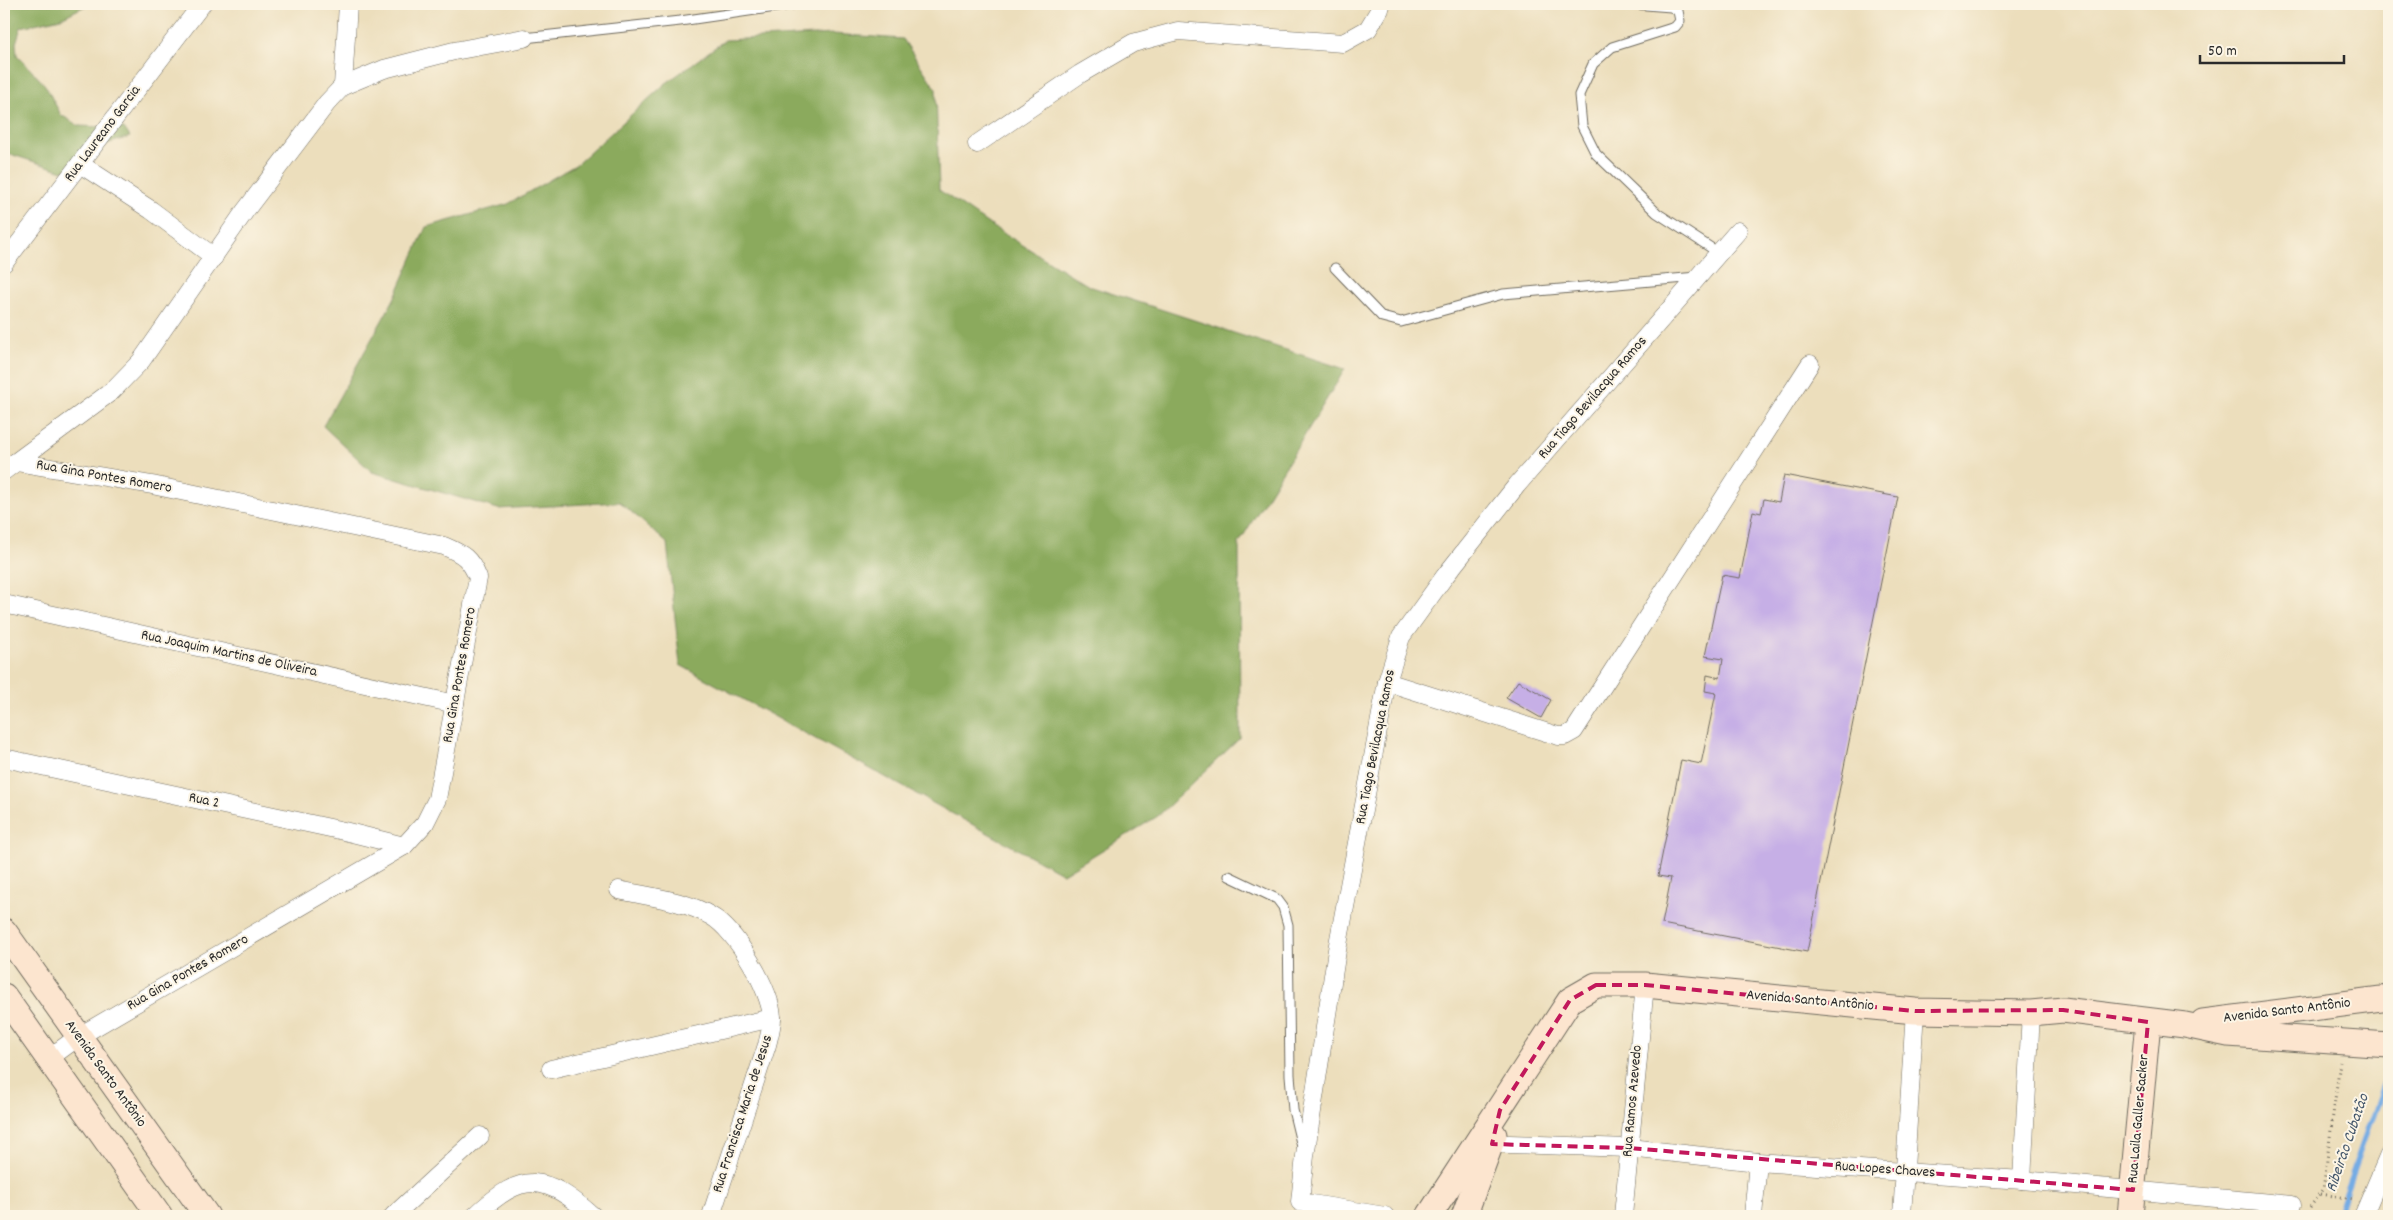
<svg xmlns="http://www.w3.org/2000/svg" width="2393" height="1220" font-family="Dekko,sans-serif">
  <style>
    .forest { fill: #8baa5d; stroke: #5b6a44 }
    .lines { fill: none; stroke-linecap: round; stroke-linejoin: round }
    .stream { stroke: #75ace4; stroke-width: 5.5 }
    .building { fill: #c6afe6 }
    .lane-casing { stroke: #6f6a5e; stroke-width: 11 }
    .street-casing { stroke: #6f6a5e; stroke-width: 19 }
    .secondary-casing { stroke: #6f6a5e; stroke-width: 27 }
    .path { stroke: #6f6a5e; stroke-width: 3; stroke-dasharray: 1 4; stroke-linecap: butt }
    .lane { stroke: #fff; stroke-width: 9 }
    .street { stroke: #fff; stroke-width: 18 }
    .secondary { stroke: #fce5cf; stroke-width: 25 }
    .marked { fill: none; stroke: #c2185b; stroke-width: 4; stroke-dasharray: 10 6; stroke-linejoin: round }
    .labels { text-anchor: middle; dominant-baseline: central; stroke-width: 4; stroke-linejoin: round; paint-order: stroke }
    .street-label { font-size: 15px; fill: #2b2b2b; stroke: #fcf5e5 }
    .water-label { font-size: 16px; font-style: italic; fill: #45586c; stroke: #fcf5e5 }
  </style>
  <rect width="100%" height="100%" fill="#fcf5e5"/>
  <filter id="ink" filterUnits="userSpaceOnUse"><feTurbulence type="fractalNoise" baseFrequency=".02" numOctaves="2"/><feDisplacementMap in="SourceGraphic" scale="10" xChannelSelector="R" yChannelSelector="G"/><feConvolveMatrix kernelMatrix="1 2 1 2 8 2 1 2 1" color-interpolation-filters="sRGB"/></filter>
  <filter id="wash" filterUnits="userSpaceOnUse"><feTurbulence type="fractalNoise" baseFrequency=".0096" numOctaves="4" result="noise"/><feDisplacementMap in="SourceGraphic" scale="20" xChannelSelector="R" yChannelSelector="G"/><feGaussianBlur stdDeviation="1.12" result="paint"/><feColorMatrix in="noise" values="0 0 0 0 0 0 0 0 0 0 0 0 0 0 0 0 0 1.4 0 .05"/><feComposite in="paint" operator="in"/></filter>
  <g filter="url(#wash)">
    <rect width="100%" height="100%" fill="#ecdebc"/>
    <!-- forest -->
    <g class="forest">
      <polygon points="4,4 89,4 61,18 21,27 16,43 17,55 45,85 61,115 79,126 124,128 130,137 81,151 72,166 63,171 13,155 4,155"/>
      <polygon points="833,34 903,39 936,89 939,190 987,223 1089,286 1345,369 1239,543 1240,738 1158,816 1063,874 680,665 667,543 620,502 498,509 372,472 323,426 394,299 426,227 508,204 577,164 665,84 725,40"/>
    </g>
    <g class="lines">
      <!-- stream -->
      <polyline class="stream" points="2337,1216 2386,1078"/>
    </g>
    <g id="blocks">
      <!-- building -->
      <g class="building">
        <polygon points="1784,475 1898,497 1807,952 1662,924 1671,878 1658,876 1681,760 1701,764 1716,693 1705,691 1707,675 1720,678 1723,659 1705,656 1722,575 1740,578 1753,511 1761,513 1764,499 1779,502"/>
        <polygon points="1518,681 1551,700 1541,718 1506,698"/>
      </g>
    </g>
  </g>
  <g filter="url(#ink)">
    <use href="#blocks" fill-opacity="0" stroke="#6f6a5e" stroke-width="1"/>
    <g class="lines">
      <!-- lane casing -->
      <g class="lane-casing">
        <g id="lane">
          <polyline points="1633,4 1671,7 1678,11 1680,21 1675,27 1612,47 1593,64 1579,95 1582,126 1596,154 1657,213 1719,253"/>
          <polyline points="524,38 680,21 797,4"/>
          <polyline points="1335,268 1382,317 1401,322 1503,294 1697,277"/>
          <polyline points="1229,876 1277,899 1283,907 1288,925 1290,1075 1293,1110 1302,1147"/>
        </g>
      </g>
      <!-- street casing -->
      <g class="street-casing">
        <g id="street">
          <polyline points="343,86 348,4"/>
          <polyline points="977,144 1080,74 1133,43 1178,31 1343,43 1368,29 1380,9 1381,4"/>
          <polyline points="80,164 151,210 214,257"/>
          <polyline points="4,263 202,4"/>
          <polyline points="16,462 112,391 141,361 245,211 327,103 343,86 384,69 454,51 524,38"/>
          <path d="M4,471l12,-9 136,23 292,61c19,8 26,12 34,32l-41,221 -12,24 -21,23 -326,191 -30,22"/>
          <polyline points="4,604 455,704"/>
          <polyline points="1387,682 1558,736 1565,736 1574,731 1810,364"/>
          <polyline points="4,758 344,831 404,846"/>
          <path d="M619,890c31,7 65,10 92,26 25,14 60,74 61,102 0,9 -3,19 -5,27l-56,171"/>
          <polyline points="551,1069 772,1018"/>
          <polyline points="1480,1143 1629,1148 1758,1162 2022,1180 2292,1205"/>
          <polyline points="2022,1180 2031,1013"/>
          <polyline points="393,1216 480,1136"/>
          <path d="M475,1216c49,-47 70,-41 118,0"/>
          <polyline points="1385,1216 1300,1202 1305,1156 1337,950 1387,682 1401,637 1445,576 1517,485 1738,231"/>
          <polyline points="1623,1216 1645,985"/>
          <polyline points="1753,1216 1758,1162"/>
          <polyline points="1902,1216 1915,1011"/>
          <polyline points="2363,1216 2389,1155"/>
        </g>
      </g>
      <!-- secondary casing -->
      <g class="secondary-casing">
        <g id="secondary">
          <polyline points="4,931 207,1216"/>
          <polyline points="4,996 160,1216"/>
          <polyline points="2203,1022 2389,998"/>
          <polyline points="1429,1216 1570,1000 1596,985 1645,985 1915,1011 2031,1013 2063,1010 2185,1025 2228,1034 2389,1045"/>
          <polyline points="1464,1216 1494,1135"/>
          <polyline points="2130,1216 2148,1022"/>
        </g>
      </g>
      <!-- path -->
      <g class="path">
        <polyline points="2321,1194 2353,1199"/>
        <polyline points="2310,1207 2323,1190 2340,1062"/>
      </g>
      <!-- lane -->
      <use href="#lane" class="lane"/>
      <!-- street -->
      <use href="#street" class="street"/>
      <!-- secondary -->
      <use href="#secondary" class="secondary"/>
    </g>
  </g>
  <!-- marked area -->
  <path class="marked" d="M1596,985h49l270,26 148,-1 85,12 -15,168 -504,-42 -137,-4 8,-34 70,-110z"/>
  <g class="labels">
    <!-- street labels -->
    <g class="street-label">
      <text transform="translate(103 134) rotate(-53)">Rua Laureano Garcia</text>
      <text transform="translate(1593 398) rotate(-49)">Rua Tiago Bevilacqua Ramos</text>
      <text transform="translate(104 477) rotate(10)">Rua Gina Pontes Romero</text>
      <text transform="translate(229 654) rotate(12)">Rua Joaquim Martins de Oliveira</text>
      <text transform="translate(460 675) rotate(-80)">Rua Gina Pontes Romero</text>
      <text transform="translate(1376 747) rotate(-79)">Rua Tiago Bevilacqua Ramos</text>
      <text transform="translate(204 801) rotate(12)">Rua 2</text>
      <text transform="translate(188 973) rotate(-30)">Rua Gina Pontes Romero</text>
      <text transform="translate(1810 1001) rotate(5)">Avenida Santo Antônio</text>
      <text transform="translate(2287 1011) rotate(-7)">Avenida Santo Antônio</text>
      <text transform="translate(105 1074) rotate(54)">Avenida Santo Antônio</text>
      <text transform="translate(1633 1101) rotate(-85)">Rua Ramos Azevedo</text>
      <text transform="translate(743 1114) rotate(-72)">Rua Francisca Maria de Jesus</text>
      <text transform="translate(2139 1119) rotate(-85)">Rua Laila Galler Sacker</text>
      <text transform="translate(1885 1170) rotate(4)">Rua Lopes Chaves</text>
    </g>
    <!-- water labels -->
    <g class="water-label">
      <text transform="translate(2348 1143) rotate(-71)">Ribeirão Cubatão</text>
    </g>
  </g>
  <!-- margin -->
  <rect width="2393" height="1220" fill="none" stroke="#fcf5e5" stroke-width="20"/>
  <!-- scale -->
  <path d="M2200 55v8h144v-8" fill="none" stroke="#2b2b2b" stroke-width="2.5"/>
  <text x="2208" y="55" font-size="15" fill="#2b2b2b" stroke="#fcf5e5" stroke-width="4" paint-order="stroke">50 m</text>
</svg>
